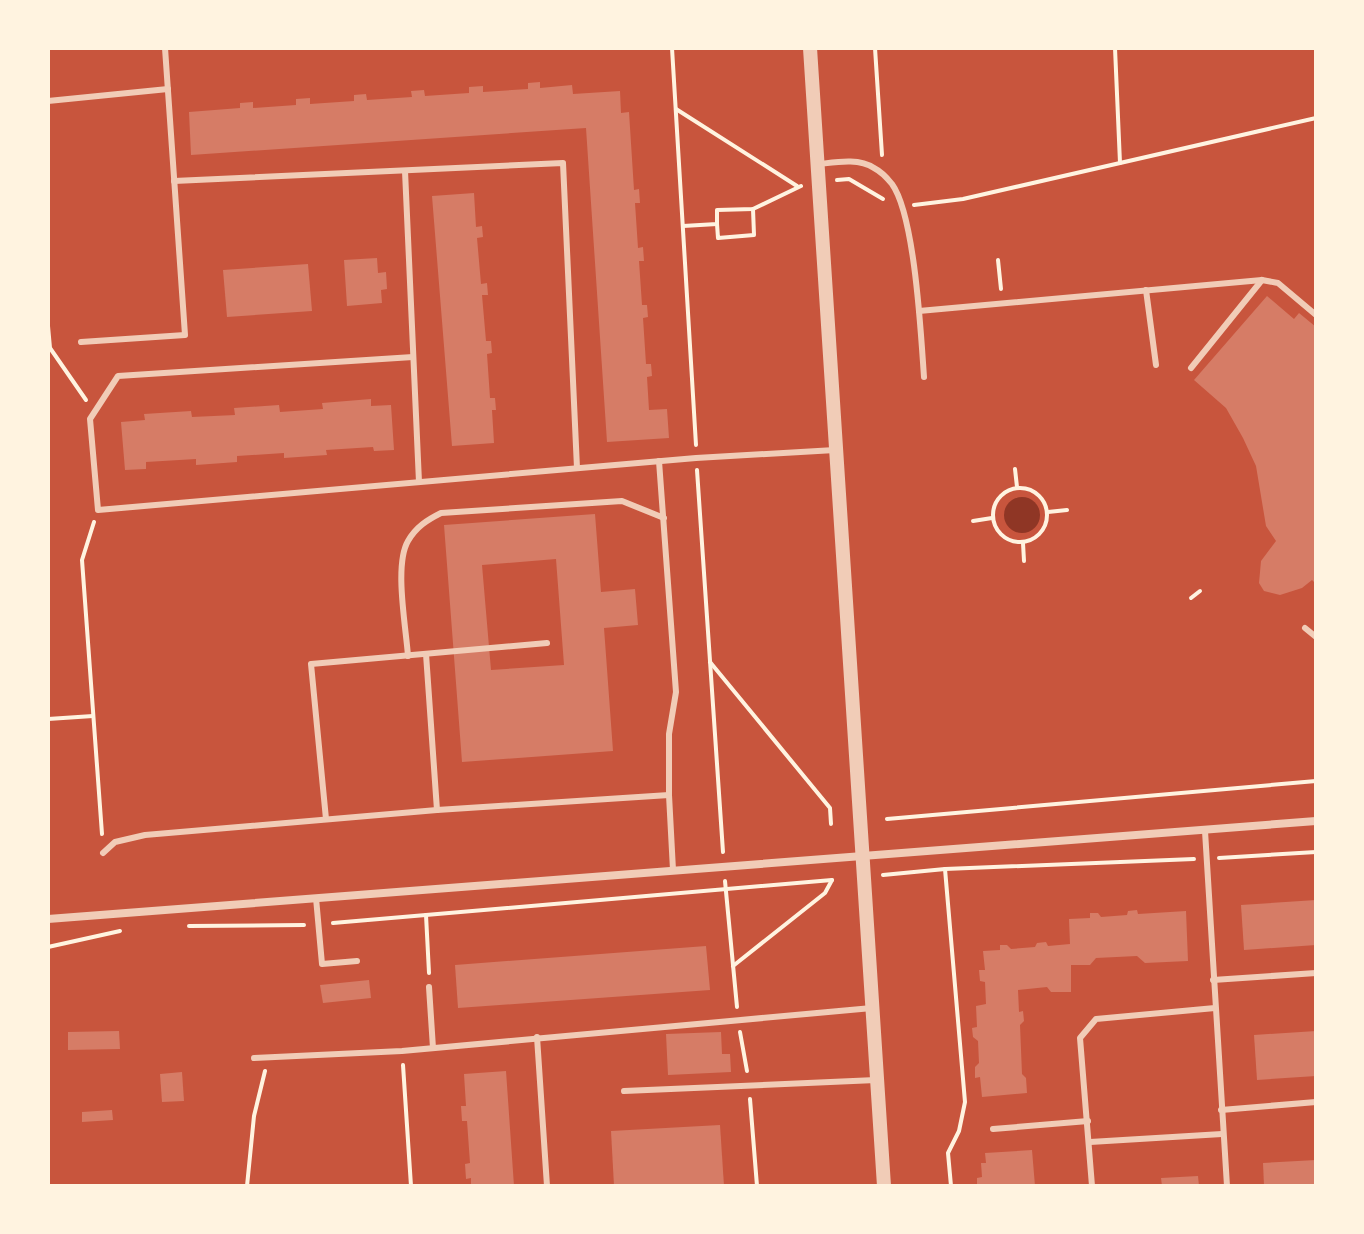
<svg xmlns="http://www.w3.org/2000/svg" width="1364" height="1234" font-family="'PT Sans',sans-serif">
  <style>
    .water { fill: #8f3625 }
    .building { fill: #d67c66; fill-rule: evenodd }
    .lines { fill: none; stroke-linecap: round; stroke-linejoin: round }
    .path { stroke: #fff3e0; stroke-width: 4 }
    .service { stroke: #f1ccb7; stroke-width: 6 }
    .minor { stroke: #f1ccb7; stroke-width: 8 }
    .tertiary { stroke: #f1ccb7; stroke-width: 14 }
  </style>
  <rect width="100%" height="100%" fill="#c8553d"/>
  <!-- water -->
  <circle class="water" cx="1022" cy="515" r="18"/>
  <!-- building -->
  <g class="building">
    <polygon points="540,82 540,88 572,85 573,94 620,91 621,113 629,112 634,190 639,189 640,203 635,203 638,248 643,247 644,261 639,261 642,305 647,305 648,317 643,318 646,364 651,364 652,376 647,377 649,410 667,409 669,438 607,442 586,128 191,155 189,112 240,108 240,103 253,102 253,108 296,105 296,99 310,98 310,104 354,101 354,95 366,94 367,100 412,97 411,91 424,90 425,96 469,93 469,87 483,86 483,92 528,89 528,83"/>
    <polygon points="474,193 476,227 482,226 483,237 477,238 481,284 487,283 488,295 482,295 486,341 491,341 492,353 487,354 490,398 495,398 496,410 492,410 494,443 452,446 432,196"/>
    <polygon points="377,258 378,273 386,272 387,289 381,290 382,303 347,306 344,260"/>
    <polygon points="308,264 312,311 227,317 223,270"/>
    <polygon points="1267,296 1294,319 1299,313 1316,327 1316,584 1312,580 1302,588 1280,595 1264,591 1259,583 1261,561 1276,541 1266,526 1256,466 1243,438 1226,408 1194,380"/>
    <polygon points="371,399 371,406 391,405 394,450 374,451 373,447 326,450 327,455 284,458 284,453 237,456 237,462 196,465 196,459 146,462 146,469 125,470 121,422 145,420 144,414 191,411 192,417 235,415 234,408 279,405 280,412 323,409 322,403"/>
    <path d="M595,514l6,78 34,-3 3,36 -34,3 9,123 -151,11 -18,-237zM556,559l8,106 -73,5 -9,-105z"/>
    <polygon points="1316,900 1316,945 1244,950 1241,905"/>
    <polygon points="1137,910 1138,914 1186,911 1188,961 1145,963 1137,956 1096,958 1090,965 1071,965 1071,992 1051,992 1047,987 1018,990 1019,1012 1023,1011 1024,1021 1020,1025 1022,1074 1026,1078 1027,1093 982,1097 980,1077 975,1078 975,1067 979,1063 978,1041 973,1037 972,1028 977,1027 976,1006 986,1004 985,982 980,981 979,970 985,970 983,951 1000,950 1000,945 1007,945 1011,949 1035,947 1037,943 1046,942 1048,946 1070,944 1069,919 1090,918 1090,913 1098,913 1101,917 1127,915 1128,911"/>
    <polygon points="706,946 710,990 458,1008 455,965"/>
    <polygon points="369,980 371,998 323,1003 320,985"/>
    <polygon points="119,1031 120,1049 68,1050 68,1032"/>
    <polygon points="1316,1031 1316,1076 1257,1080 1254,1035"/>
    <polygon points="721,1032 722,1054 730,1054 731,1072 668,1075 666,1034"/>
    <polygon points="506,1071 514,1186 471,1186 471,1178 466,1179 465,1164 470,1163 467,1121 462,1121 461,1106 466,1106 464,1074"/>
    <polygon points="182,1072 184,1101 162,1102 160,1074"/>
    <polygon points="112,1110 113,1120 82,1122 82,1112"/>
    <polygon points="720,1125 724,1186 614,1186 611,1131"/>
    <polygon points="1032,1150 1035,1186 977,1186 977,1178 982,1177 981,1163 986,1163 985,1153"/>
    <polygon points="1316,1160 1316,1186 1264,1186 1263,1163"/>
    <polygon points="1198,1176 1199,1186 1162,1186 1161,1178"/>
  </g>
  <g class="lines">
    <!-- path -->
    <g class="path">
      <polyline points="672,48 696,445"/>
      <polyline points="875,48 882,155"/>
      <polyline points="1115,48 1120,163"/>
      <polyline points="676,109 797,186"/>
      <polyline points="837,180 849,179 883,199"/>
      <polyline points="914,205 963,199 1316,118"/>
      <polyline points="717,224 718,238 754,235 753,209"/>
      <polyline points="683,226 717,224 717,210 753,209 801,186"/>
      <polyline points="998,260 1001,289"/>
      <polyline points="48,326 50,348 86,400"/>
      <polyline points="1015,469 1017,487"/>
      <polyline points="697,470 723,852"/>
      <circle cx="1020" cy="515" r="27"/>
      <polyline points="1048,512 1067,510"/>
      <polyline points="973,521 992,518"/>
      <polyline points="94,522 82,560 102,834"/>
      <polyline points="1023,543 1024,561"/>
      <polyline points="1191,598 1200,591"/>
      <polyline points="710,662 830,808 831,824"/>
      <polyline points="48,719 93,716"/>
      <polyline points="887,819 1316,781"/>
      <polyline points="1219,858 1316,852"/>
      <polyline points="945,869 965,1102 959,1131 948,1153 951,1186"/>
      <polyline points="883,875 945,869 1194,859"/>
      <polyline points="725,881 737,1007"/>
      <polyline points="426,915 429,973"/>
      <polyline points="333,923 832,880"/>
      <polyline points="189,926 304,925"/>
      <polyline points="48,947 120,931"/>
      <polyline points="733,966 825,893 832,880"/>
      <polyline points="740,1032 747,1071"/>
      <polyline points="403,1065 411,1186"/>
      <polyline points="750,1099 757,1186"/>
      <polyline points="247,1186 254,1116 265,1071"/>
    </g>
    <!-- service -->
    <g class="service">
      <polyline points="48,101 168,89"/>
      <path d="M820,164c17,-2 39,-6 54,4 6,3 14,11 18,16 23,32 29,152 32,193"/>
      <polyline points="405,171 419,482"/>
      <polyline points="174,181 563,163 577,468"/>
      <polyline points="1146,290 1156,365"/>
      <polyline points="919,311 1262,280 1278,283 1316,315"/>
      <polyline points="81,342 185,335 165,48"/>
      <polyline points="413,357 118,376 90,419 98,510 696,458 835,450"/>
      <polyline points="1191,368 1262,280"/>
      <polyline points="659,461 676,692 669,734 669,795 673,870"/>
      <polyline points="1305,628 1316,637"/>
      <polyline points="426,654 437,810"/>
      <path d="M408,656c-2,-29 -14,-91 0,-115 8,-14 19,-21 33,-28l181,-12 42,17"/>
      <polyline points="326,819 311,664 547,643"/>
      <polyline points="1205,831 1227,1186"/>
      <polyline points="103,853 115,842 145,835 437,810 669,795"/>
      <polyline points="316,898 322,964 357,961"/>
      <polyline points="1213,980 1316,973"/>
      <polyline points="429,987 433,1048"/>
      <polyline points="537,1037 547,1186"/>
      <polyline points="254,1058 402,1051 872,1008"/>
      <polyline points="624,1091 876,1080"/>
      <polyline points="1221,1110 1316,1102"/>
      <polyline points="993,1129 1088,1121"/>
      <polyline points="1090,1142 1222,1134"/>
      <polyline points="1092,1186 1080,1038 1096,1019 1215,1008"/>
    </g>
    <!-- minor -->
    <polyline class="minor" points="48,919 1316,821"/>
    <!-- tertiary -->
    <polyline class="tertiary" points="810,48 884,1186"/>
  </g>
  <!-- border -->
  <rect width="1364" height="1234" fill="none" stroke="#fff3e0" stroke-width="100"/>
</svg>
